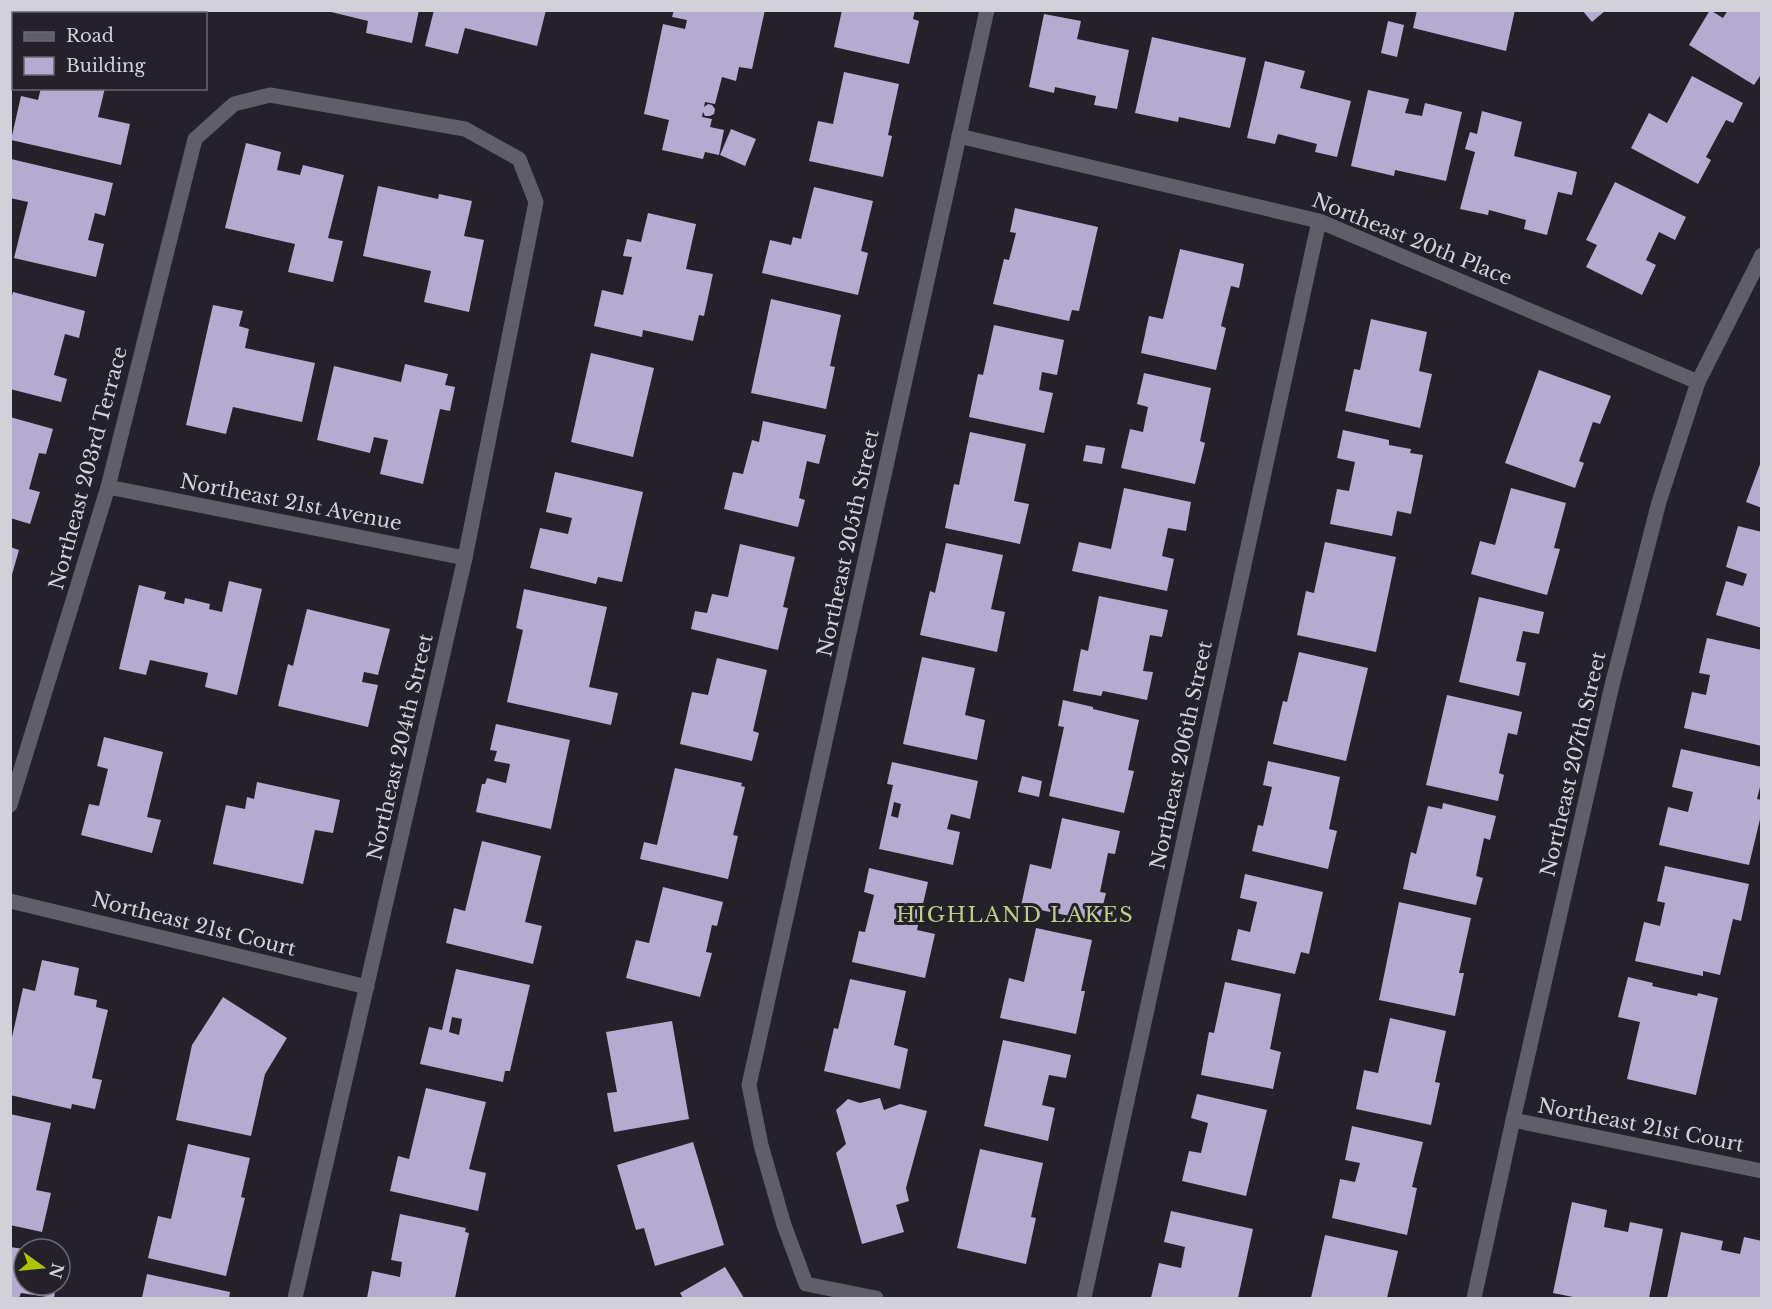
<svg xmlns="http://www.w3.org/2000/svg" width="1772" height="1309" font-family="'Libre Baskerville',serif">
  <style>
    .building { fill: #b5abd0; fill-rule: evenodd }
    .lines { fill: none; stroke-linecap: round; stroke-linejoin: round }
    .minor { stroke: #605e68; stroke-width: 15 }
    .labels { text-anchor: middle; dominant-baseline: central; stroke-width: 6; stroke-linejoin: round; paint-order: stroke }
    .street-label { font-size: 20px; fill: #d2d1d7; stroke: #24212a }
    .neighbourhood-label { font-size: 21px; letter-spacing: 1.5px; fill: #bfce82; stroke: #24212a }
  </style>
  <rect width="100%" height="100%" fill="#24212a"/>
  <!-- building -->
  <g class="building">
    <polygon points="146,10 193,10 195,14 148,14"/>
    <polygon points="323,10 419,10 412,43 366,33 368,21"/>
    <polygon points="434,10 546,10 537,46 465,28 458,54 425,46"/>
    <polygon points="674,10 765,10 752,69 739,67 736,81 722,77 715,104 705,102 704,107 708,104 712,105 715,109 714,114 710,116 705,116 703,112 702,117 712,119 710,127 724,130 719,155 705,152 703,159 662,150 669,120 644,114 663,24 685,29 687,20 672,17"/>
    <polygon points="842,10 915,10 913,19 919,21 909,64 834,47"/>
    <polygon points="1417,10 1515,10 1506,51 1413,28"/>
    <polygon points="1582,10 1606,10 1592,22"/>
    <polygon points="1710,10 1723,18 1728,10 1762,10 1762,73 1754,85 1689,45"/>
    <polygon points="1044,14 1081,21 1077,39 1129,50 1117,109 1094,105 1096,96 1055,87 1054,93 1029,87"/>
    <polygon points="1388,21 1404,25 1397,57 1381,53"/>
    <polygon points="1152,37 1246,58 1230,128 1179,117 1178,122 1135,113"/>
    <polygon points="1265,61 1305,71 1300,88 1351,101 1337,157 1315,152 1317,144 1278,134 1275,144 1247,138"/>
    <polygon points="844,72 899,84 888,135 892,136 883,177 809,161 818,121 833,124"/>
    <polygon points="1692,76 1743,103 1733,123 1726,120 1706,157 1711,160 1698,184 1631,148 1649,113 1667,123"/>
    <polygon points="41,88 105,88 98,117 130,124 121,165 11,140 21,96 38,100"/>
    <polygon points="1368,90 1409,99 1405,113 1422,116 1425,103 1462,112 1446,181 1395,170 1394,176 1351,166"/>
    <polygon points="1482,111 1522,122 1514,156 1577,172 1572,195 1558,192 1547,235 1524,229 1526,220 1489,210 1488,215 1460,209 1475,152 1465,149 1470,132 1477,134"/>
    <polygon points="731,129 756,139 745,166 720,155"/>
    <polygon points="246,143 281,152 277,170 300,175 303,165 344,175 328,238 343,241 333,282 288,272 295,244 225,228"/>
    <polygon points="11,159 113,183 105,216 95,213 88,240 104,244 96,277 14,258 28,202 10,198"/>
    <polygon points="1615,182 1686,217 1675,240 1659,232 1646,260 1656,265 1642,295 1586,267 1597,245 1586,240"/>
    <polygon points="378,186 438,199 439,194 472,201 464,236 484,240 469,312 424,302 431,271 363,256"/>
    <polygon points="814,187 873,201 861,251 868,253 858,295 762,273 770,240 791,245 793,237 801,239"/>
    <polygon points="1015,208 1098,227 1079,311 1072,310 1069,321 993,304 1004,259 1009,260 1016,233 1010,232"/>
    <polygon points="648,213 696,224 686,269 713,274 704,316 699,315 693,341 643,330 642,337 594,326 602,290 623,295 632,257 623,256 627,239 641,242"/>
    <polygon points="1180,249 1244,264 1239,288 1231,286 1221,326 1226,328 1216,370 1141,353 1149,316 1163,319"/>
    <polygon points="13,292 85,311 79,338 65,334 54,375 67,379 61,402 10,389 10,303"/>
    <polygon points="771,299 841,315 830,366 835,367 826,409 751,393"/>
    <polygon points="213,305 243,311 239,326 249,329 245,348 315,363 302,422 233,407 226,434 186,425"/>
    <polygon points="1371,319 1427,332 1419,371 1432,374 1420,428 1345,411 1354,369 1360,370"/>
    <polygon points="994,325 1064,340 1057,375 1042,372 1039,390 1053,393 1044,433 969,417 978,374 983,375"/>
    <polygon points="591,353 654,368 633,457 571,442"/>
    <polygon points="405,364 448,374 445,385 455,387 450,411 440,409 423,484 380,474 388,440 374,437 370,453 317,440 334,366 401,382"/>
    <polygon points="1539,370 1611,396 1600,424 1593,422 1579,461 1584,463 1575,488 1505,463"/>
    <polygon points="1144,373 1211,388 1200,441 1205,443 1195,484 1121,468 1130,429 1143,432 1148,407 1137,404"/>
    <polygon points="10,417 53,429 46,454 39,453 29,489 40,492 30,524 10,518"/>
    <polygon points="763,421 826,435 819,464 807,461 799,498 805,500 798,527 724,509 733,472 743,474 752,440 759,442"/>
    <polygon points="1343,430 1389,440 1389,445 1411,449 1410,453 1423,455 1411,514 1397,511 1392,536 1330,524 1337,489 1349,491 1355,462 1337,458"/>
    <polygon points="970,432 1026,444 1014,501 1029,504 1020,544 945,528 954,484 959,485"/>
    <polygon points="1086,445 1105,448 1102,464 1083,461"/>
    <polygon points="1762,459 1762,508 1746,502"/>
    <polygon points="555,472 643,492 622,582 598,577 596,584 530,568 540,528 568,534 572,518 546,512"/>
    <polygon points="1124,488 1191,502 1186,531 1168,528 1162,556 1174,559 1167,591 1072,571 1079,542 1111,549"/>
    <polygon points="1511,488 1566,503 1554,548 1560,549 1547,595 1471,574 1480,541 1495,545"/>
    <polygon points="1738,526 1762,532 1762,628 1716,615 1726,581 1743,586 1747,574 1726,567"/>
    <polygon points="1325,542 1396,557 1376,652 1297,635 1306,591 1314,593"/>
    <polygon points="946,543 1003,555 991,609 1005,612 997,652 920,635 930,591 935,593"/>
    <polygon points="740,544 795,557 783,607 788,608 778,650 691,629 695,611 707,613 712,594 728,597"/>
    <polygon points="10,547 19,550 11,578 10,578"/>
    <polygon points="229,581 262,589 237,695 205,687 208,673 150,660 146,675 119,669 139,585 166,592 164,599 184,604 185,598 210,604 209,609 222,612"/>
    <polygon points="524,589 607,607 589,687 618,693 611,725 507,702 523,630 516,628"/>
    <polygon points="1099,596 1168,610 1162,637 1150,635 1143,671 1153,672 1147,700 1103,691 1101,696 1073,691 1081,649 1088,651"/>
    <polygon points="1479,597 1544,612 1539,634 1523,631 1516,661 1526,663 1519,696 1459,682"/>
    <polygon points="307,609 390,629 378,675 364,672 362,682 378,685 368,727 278,706 288,664 293,666"/>
    <polygon points="1707,638 1762,650 1762,746 1684,728 1692,692 1706,695 1710,675 1699,673"/>
    <polygon points="1299,652 1368,668 1346,761 1273,744 1283,701 1287,702"/>
    <polygon points="922,657 975,668 965,715 985,720 977,760 903,744"/>
    <polygon points="717,658 767,670 753,731 759,733 752,761 680,744 692,692 708,695"/>
    <polygon points="1447,695 1522,712 1517,735 1508,733 1499,773 1504,775 1498,801 1426,785"/>
    <polygon points="1063,700 1093,707 1093,709 1139,720 1128,770 1134,771 1124,813 1049,796 1064,727 1058,726"/>
    <polygon points="496,724 570,740 551,829 476,812 482,784 485,784 487,778 506,783 510,764 494,761 497,751 490,750"/>
    <polygon points="104,737 163,752 147,817 161,820 152,853 81,835 89,804 99,806 108,769 97,766"/>
    <polygon points="1681,749 1762,767 1762,779 1757,799 1762,800 1762,811 1749,865 1659,845 1668,807 1688,812 1693,792 1672,787"/>
    <polygon points="1268,761 1340,777 1329,829 1337,831 1328,869 1252,851 1258,825 1263,826 1272,787 1263,785"/>
    <path d="M892,762l86,19 -8,38 -19,-5 -4,15 13,3 -7,33 -74,-16 14,-64 -6,-1zM894,802l7,2 -3,14 -7,-2z"/>
    <polygon points="675,768 742,783 741,786 745,787 733,835 738,836 728,879 640,859 644,842 657,845"/>
    <polygon points="1022,776 1042,781 1039,797 1018,792"/>
    <polygon points="257,782 340,800 333,833 315,830 303,884 213,864 226,805 245,809 247,797 254,799"/>
    <polygon points="1443,803 1496,816 1490,840 1484,838 1476,876 1483,878 1476,905 1403,889 1411,852 1416,854 1428,806 1442,809"/>
    <polygon points="1062,818 1120,831 1115,854 1108,853 1100,892 1106,893 1099,922 1021,906 1030,864 1051,869"/>
    <polygon points="482,841 541,856 525,922 542,926 533,964 446,943 454,908 465,911"/>
    <polygon points="1665,866 1749,884 1741,921 1733,919 1720,975 1703,971 1703,976 1635,961 1644,922 1660,926 1665,903 1657,901"/>
    <polygon points="869,868 928,882 917,930 935,934 925,978 852,962 859,931 865,932 874,895 864,892"/>
    <polygon points="1245,874 1323,892 1309,954 1301,952 1295,974 1231,960 1238,929 1250,932 1257,902 1240,898"/>
    <polygon points="663,887 723,902 717,926 712,925 706,952 712,953 700,997 626,978 636,940 649,943"/>
    <polygon points="1399,902 1471,918 1459,973 1464,973 1455,1016 1379,1000"/>
    <polygon points="1036,928 1092,940 1081,991 1085,991 1076,1034 1000,1018 1009,978 1024,982"/>
    <polygon points="42,960 79,968 74,995 97,1000 96,1007 108,1010 92,1078 102,1080 95,1109 72,1104 71,1109 10,1095 10,1046 23,988 35,991"/>
    <path d="M456,969l74,16 -20,86h-5l-2,11 -83,-18 9,-37 13,3zM452,1017l10,2 -3,16 -10,-3z"/>
    <polygon points="1628,977 1653,983 1652,986 1697,996 1698,993 1718,998 1696,1095 1627,1079 1640,1022 1618,1017"/>
    <polygon points="850,979 906,991 894,1045 908,1049 900,1089 824,1071 834,1028 838,1029"/>
    <polygon points="1225,982 1281,994 1270,1049 1281,1052 1273,1089 1201,1075 1209,1032 1214,1033"/>
    <polygon points="223,997 287,1038 265,1074 251,1136 176,1120 192,1045"/>
    <polygon points="1390,1018 1446,1031 1435,1082 1440,1083 1431,1125 1356,1109 1364,1070 1378,1073"/>
    <polygon points="672,1021 689,1119 614,1132 607,1093 617,1092 606,1032"/>
    <polygon points="1003,1040 1071,1055 1066,1078 1049,1075 1042,1105 1055,1108 1048,1141 984,1126"/>
    <polygon points="426,1088 486,1102 469,1169 486,1173 478,1211 390,1191 398,1156 409,1159"/>
    <polygon points="1197,1094 1267,1110 1246,1196 1182,1181 1189,1151 1201,1153 1208,1123 1191,1118"/>
    <polygon points="880,1098 884,1110 900,1104 927,1111 906,1188 909,1201 896,1205 904,1232 862,1244 836,1153 846,1144 836,1110 848,1099 860,1103"/>
    <polygon points="10,1114 51,1123 36,1190 51,1193 42,1232 10,1225"/>
    <polygon points="1352,1126 1423,1142 1412,1187 1417,1188 1407,1235 1332,1218 1340,1179 1355,1182 1360,1163 1345,1160"/>
    <polygon points="693,1142 724,1245 655,1266 644,1228 636,1230 617,1165"/>
    <polygon points="188,1144 250,1158 241,1197 245,1198 226,1276 148,1258 158,1216 171,1219"/>
    <polygon points="980,1149 1043,1163 1031,1217 1036,1218 1026,1264 957,1248"/>
    <polygon points="1572,1202 1607,1210 1604,1227 1628,1232 1630,1222 1663,1229 1649,1298 1578,1298 1553,1293"/>
    <polygon points="1171,1211 1253,1229 1238,1298 1151,1298 1159,1263 1181,1268 1185,1247 1164,1242"/>
    <polygon points="400,1214 466,1228 465,1232 469,1233 455,1298 367,1298 372,1271 400,1277 402,1262 391,1260"/>
    <polygon points="1681,1232 1723,1241 1721,1250 1740,1254 1744,1237 1762,1241 1762,1298 1667,1298"/>
    <polygon points="1325,1235 1398,1251 1387,1298 1311,1298"/>
    <polygon points="10,1247 24,1249 24,1285 56,1285 54,1298 21,1293 19,1298 10,1298"/>
    <polygon points="725,1267 744,1298 683,1298 680,1293"/>
    <polygon points="147,1274 230,1292 229,1298 142,1298"/>
  </g>
  <g class="lines">
    <!-- minor -->
    <g class="minor">
      <polyline points="959,136 1319,221 1698,382"/>
      <polyline points="108,487 465,558"/>
      <polyline points="10,805 108,487 195,139 234,104 270,95 465,129 519,159 536,202 465,558 295,1298"/>
      <polyline points="10,901 367,987"/>
      <polyline points="1513,1120 1762,1171"/>
      <polyline points="876,1298 806,1284 784,1225 761,1145 749,1085 987,10"/>
      <polyline points="1084,1298 1319,221"/>
      <polyline points="1474,1298 1513,1120 1612,685 1659,502 1698,382 1762,255"/>
    </g>
  </g>
  <g class="labels">
    <!-- street labels -->
    <g class="street-label">
      <text transform="translate(1412 239) rotate(22)">Northeast 20th Place</text>
      <text transform="translate(88 468) rotate(-75)">Northeast 203rd Terrace</text>
      <text transform="translate(291 502) rotate(11)">Northeast 21st Avenue</text>
      <text transform="translate(848 543) rotate(-78)">Northeast 205th Street</text>
      <text transform="translate(400 747) rotate(-77)">Northeast 204th Street</text>
      <text transform="translate(1181 755) rotate(-78)">Northeast 206th Street</text>
      <text transform="translate(1573 764) rotate(-77)">Northeast 207th Street</text>
      <text transform="translate(194 924) rotate(14)">Northeast 21st Court</text>
      <text transform="translate(1641 1125) rotate(11)">Northeast 21st Court</text>
    </g>
    <!-- neighbourhood labels -->
    <g class="neighbourhood-label">
      <text x="1015" y="915">HIGHLAND LAKES</text>
    </g>
  </g>
  <!-- border -->
  <rect width="1772" height="1309" fill="none" stroke="#d2d1d7" stroke-width="24"/>
  <!-- legend -->
  <rect x="12" y="12" width="195" height="78" fill="#24212a" stroke="#6a676f" stroke-width="1.5"/>
  <rect x="24" y="32" width="30" height="9" fill="#605e68" stroke="#6a676f" stroke-width="1.5"/>
  <text x="66" y="42" font-size="18" fill="#d2d1d7">Road</text>
  <rect x="24" y="57" width="30" height="18" fill="#b5abd0" stroke="#6a676f" stroke-width="1.5"/>
  <text x="66" y="72" font-size="18" fill="#d2d1d7">Building</text>
  <!-- north arrow -->
  <g transform="translate(42 1267) rotate(105)"><circle r="28" fill="#24212a" stroke="#6a676f" stroke-width="1.5"/>
  <path d="M0-4.5L10 22L0 15L-10 22Z" fill="#afc504"/>
  <text y="-9" font-size="16" font-weight="bold" text-anchor="middle" fill="#d2d1d7">N</text>
  </g>
</svg>
